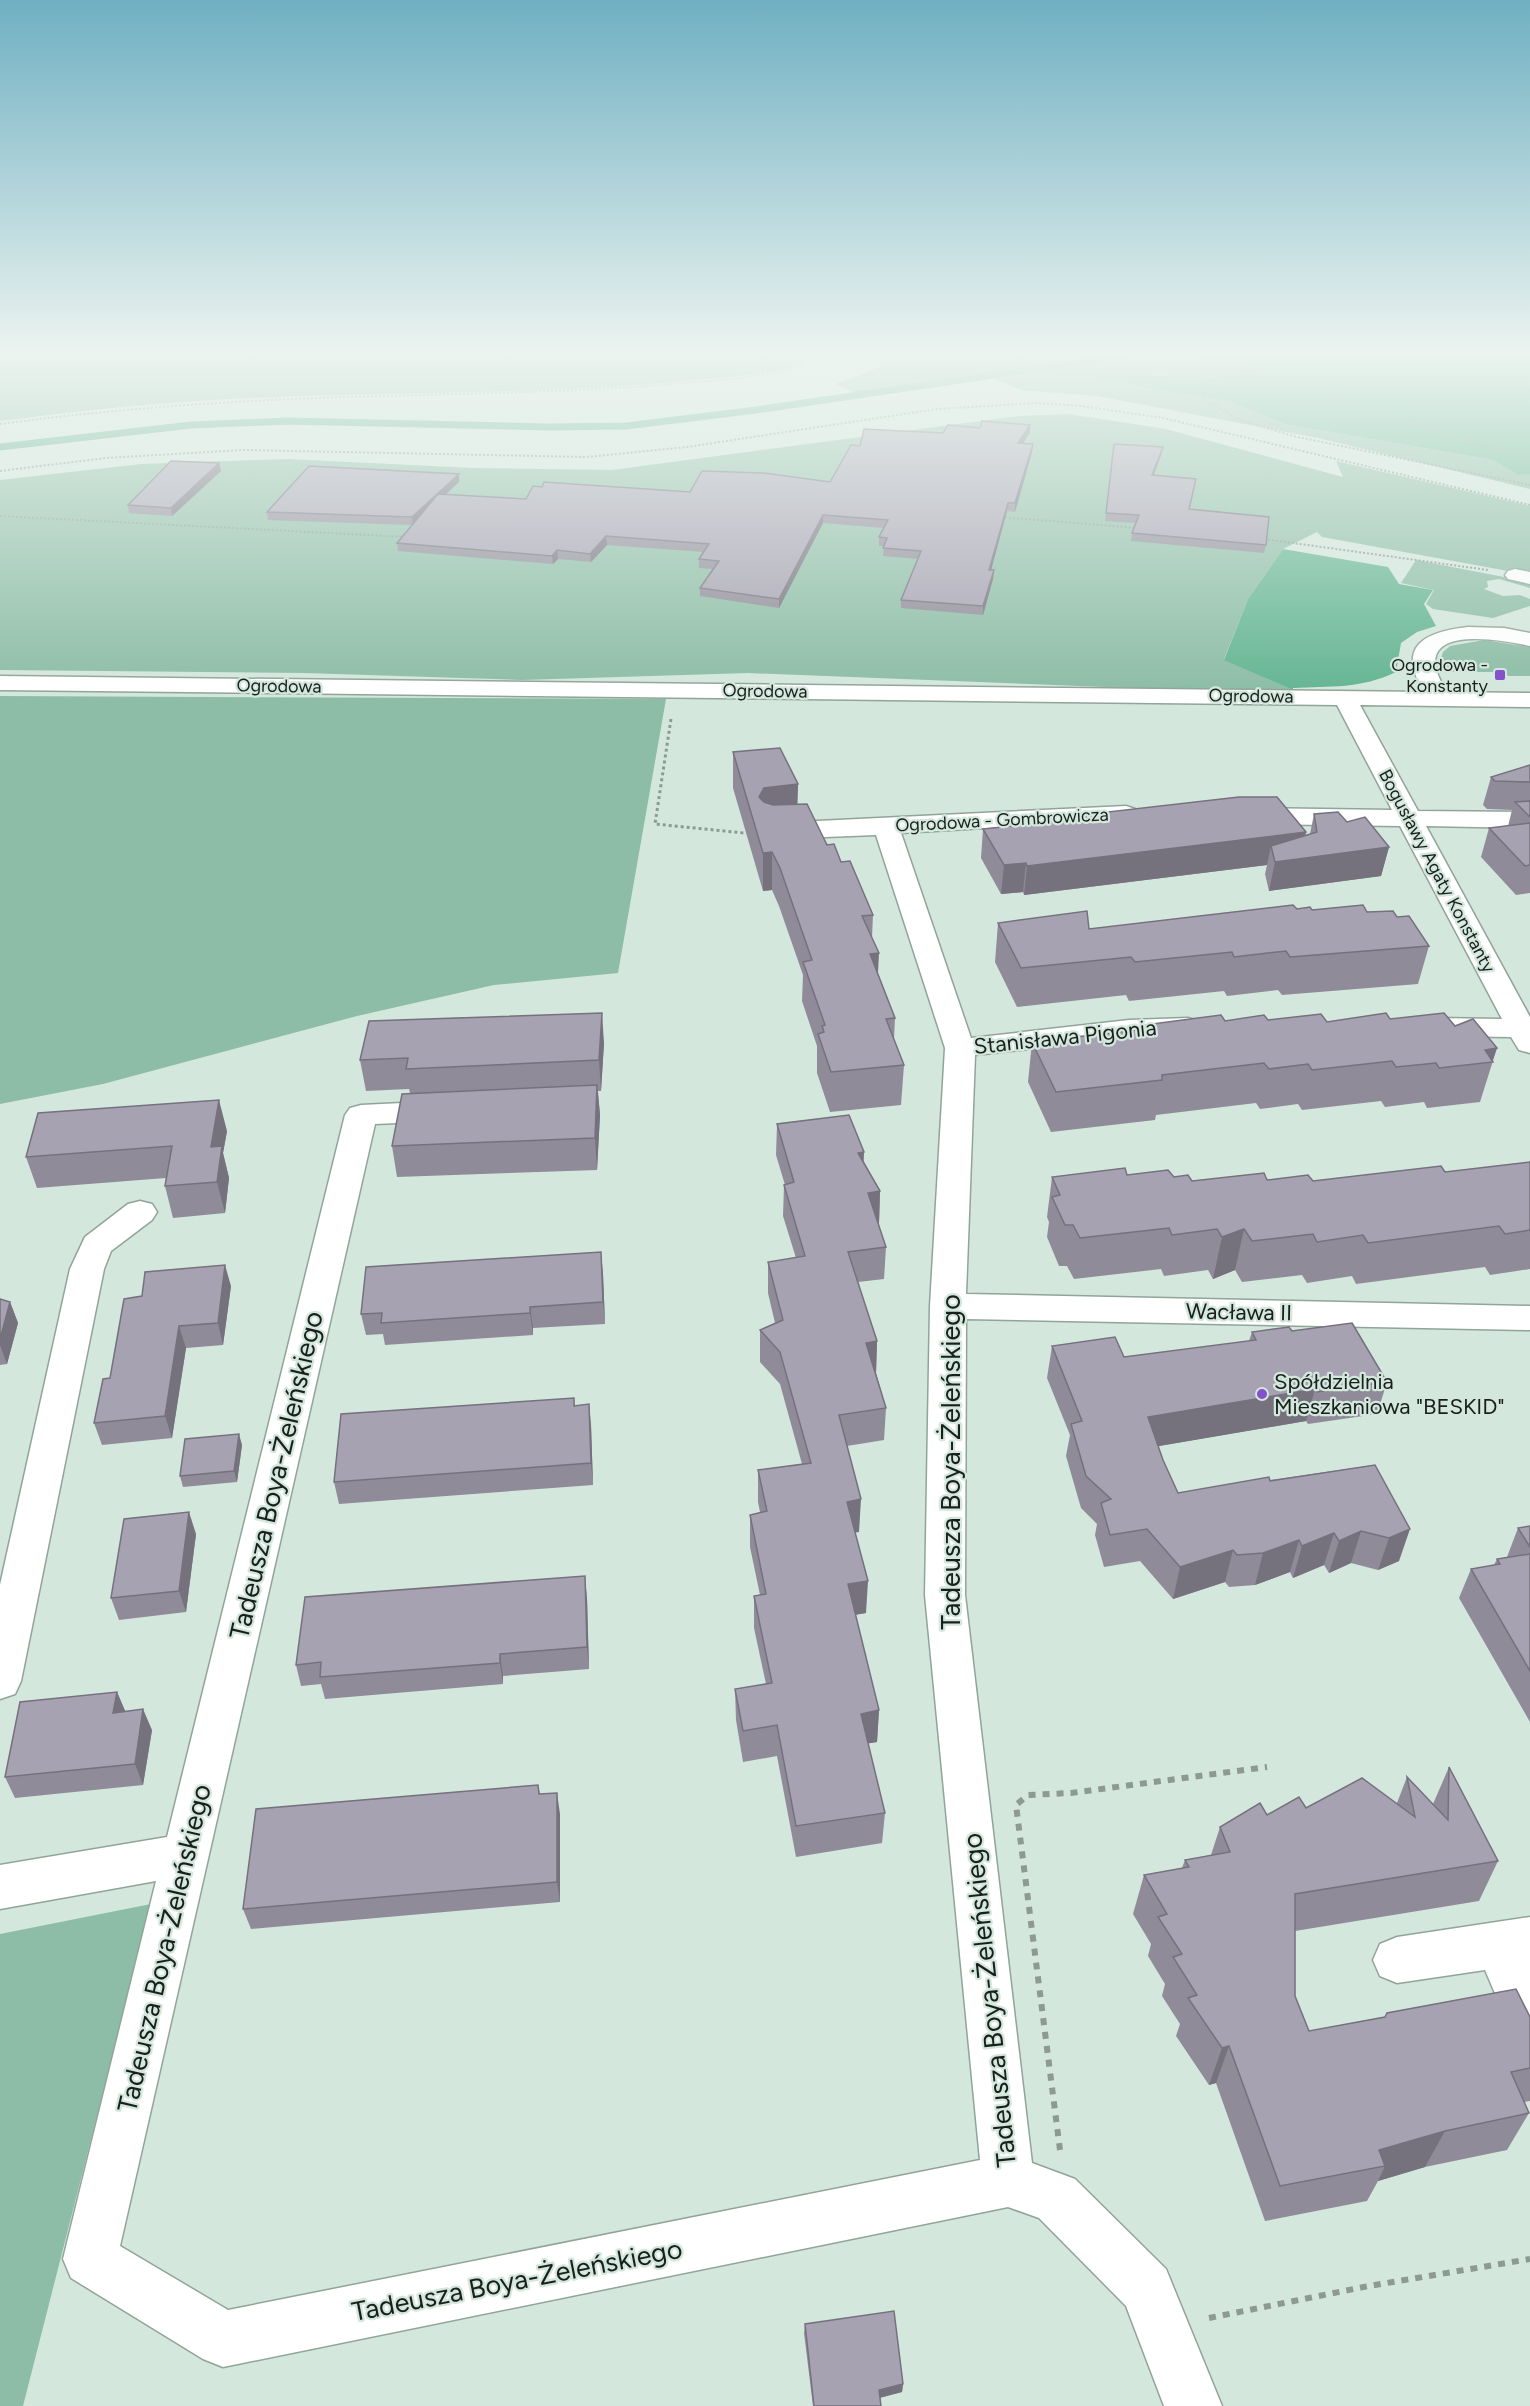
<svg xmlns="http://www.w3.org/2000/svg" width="1530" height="2406" font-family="Figtree,sans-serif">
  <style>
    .green { fill: #8dbda6 }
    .forest { fill: #64b592 }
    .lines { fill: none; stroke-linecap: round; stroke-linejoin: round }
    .stream { stroke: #59ab88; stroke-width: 7 }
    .minor-casing { stroke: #91a49a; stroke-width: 3 }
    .path-far2 { stroke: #8c9a93; stroke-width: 2; stroke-dasharray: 2 2; stroke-linecap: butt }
    .path-far1 { stroke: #8c9a93; stroke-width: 3; stroke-dasharray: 3 3; stroke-linecap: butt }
    .path { stroke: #8c9a93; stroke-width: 6; stroke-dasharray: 7 7; stroke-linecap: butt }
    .minor { fill: #fff; fill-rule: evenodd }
    .wall { fill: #908b99 }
    .shaded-wall { fill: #75717d }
    .building { fill: #a7a2b2; stroke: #75717d; stroke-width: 1.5 }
    .poi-dot { fill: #8351c9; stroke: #d4e7dd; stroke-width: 2 }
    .labels { text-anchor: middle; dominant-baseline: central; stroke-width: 4.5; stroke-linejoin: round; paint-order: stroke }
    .far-poi-label { font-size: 18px; fill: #181f1c; stroke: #d4e7dd; text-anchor: end }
    .far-street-label { font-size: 18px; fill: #181f1c; stroke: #d4e7dd }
    .street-label { font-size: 22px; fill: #181f1c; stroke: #d4e7dd }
    .poi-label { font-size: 22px; fill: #181f1c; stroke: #d4e7dd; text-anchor: start }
    .near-street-label { font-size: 27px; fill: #181f1c; stroke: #d4e7dd }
  </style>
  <rect width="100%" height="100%" fill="#d4e7dd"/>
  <!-- green -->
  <g class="green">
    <path d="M0,356h814c-27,19 -86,21 -119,24 -161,16 -322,11 -483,20 -71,4 -142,12 -212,21z"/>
    <polygon points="886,356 1091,356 856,393 836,384 878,368"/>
    <polygon points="1143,356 1230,356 1247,363 1222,378 1118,374 1099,379 1227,401 1285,424 1493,460 1518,475 1530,474 1530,489 1318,438 1097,396 1021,390 995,379"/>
    <polygon points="1069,414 1166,429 1343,477 1336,461 1530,506 1530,575 1322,537 1317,532 1283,549 1248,599 1224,659 1293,690 1156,689 748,673 522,680 304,673 0,670 0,480 141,464 287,459 473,468 612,470 1018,416"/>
    <polygon points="1416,560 1530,582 1530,588 1499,579 1487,581 1488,587 1484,589 1503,596 1520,595 1530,599 1530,606 1493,618 1433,609 1426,604 1434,590 1401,583"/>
    <polygon points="1484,640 1530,647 1530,676 1508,676 1504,672 1449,672 1441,658 1443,652 1450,646"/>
    <polygon points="0,696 666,699 618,973 494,985 357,1016 103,1084 0,1104"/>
    <polygon points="151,1904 23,2406 0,2406 0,1934"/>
  </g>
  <!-- forest -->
  <g class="forest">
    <polygon points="1230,356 1530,356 1530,474 1518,475 1493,460 1285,424 1227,401 1097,379 1118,374 1221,378 1247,364"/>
    <path d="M1283,549l105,18 11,17 34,6 -9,14 12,22 -19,6 -16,11 -5,29c-35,17 -66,14 -103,16v2l-69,-30 24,-61z"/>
  </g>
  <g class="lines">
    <!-- stream -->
    <polyline class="stream" points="0,447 191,425 288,421 549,427 626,426 756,410 1123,356"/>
    <!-- minor casing -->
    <g class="minor-casing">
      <g id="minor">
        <polygon points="1515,569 1530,572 1530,584 1508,579 1505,575 1508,571"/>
        <path d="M1468,627l36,1 26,5v13c-40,-9 -126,-21 -83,46l83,1v14l-170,-2 58,106 112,1v16l-104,-2 104,191v36l-11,-3 -8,-13 -76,-1 -10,-3 -5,-6 5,-6 10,-3 67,1 -102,-193 -150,-2 -9,-3 -4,-5 4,-5 9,-3 142,2 -55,-105 -1337,-15v-14l1424,16c-28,-46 0,-60 44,-65z"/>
        <polygon points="1126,806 1135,809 1139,814 1135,819 901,833 971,1038 1129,1020 1188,1018 1198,1021 1203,1027 1198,1033 1129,1038 975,1055 966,1294 1530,1306 1530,1330 966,1319 965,1595 1032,2163 1075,2179 1166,2269 1222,2406 1164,2406 1126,2306 1039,2218 1008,2207 223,2367 203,2359 71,2278 63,2259 156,1881 0,1909 0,1865 167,1837 345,1115 350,1108 361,1105 444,1101 455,1104 460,1111 455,1118 444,1121 375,1124 120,2246 228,2310 980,2160 925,1595 930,1306 945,1048 876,835 776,839 767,836 763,831 767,826 776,823"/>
        <polygon points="140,1201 152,1204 157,1212 152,1220 111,1251 104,1269 21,1681 15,1694 0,1699 0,1585 70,1269 85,1237 128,1204"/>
        <polygon points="1530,1917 1530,2040 1512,2033 1485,1970 1397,1983 1380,1976 1373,1960 1380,1944 1397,1937"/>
      </g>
    </g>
    <!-- path-far2 -->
    <g class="path-far2">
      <polyline points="1203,356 1530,460"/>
      <polyline points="1209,358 1196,383 1207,402 1243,421 1293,436 1530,485"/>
      <polyline points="1216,358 1229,356"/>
      <path d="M0,424c127,-17 256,-25 384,-28 100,-3 200,-4 299,-13 47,-4 95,-5 137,-27"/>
      <polyline points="0,471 105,458 243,450 587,457 687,447 937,409 1038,403 1081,406 1163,418 1530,505"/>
      <polyline points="630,488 685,492"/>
      <polyline points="0,516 407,537"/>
      <polyline points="1001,517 1137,528"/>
      <polyline points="1264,539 1488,570"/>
    </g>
    <!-- path-far1 -->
    <polyline class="path-far1" points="671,719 655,824 744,833"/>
    <!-- path -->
    <g class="path">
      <polyline points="1060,2150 1016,1805 1028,1795 1071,1793 1267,1767"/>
      <polyline points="1209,2318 1369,2286 1530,2259"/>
    </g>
    <!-- minor -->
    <use href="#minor" class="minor"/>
  </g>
  <!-- wall -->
  <g class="wall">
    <polygon points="1030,432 1023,444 1033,444 1032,452 1015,512 1007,511 991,570 994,570 993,579 983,615 901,608 901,600 918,559 883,556 884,546 879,546 879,537 884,528 823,523 779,608 700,596 700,588 713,569 699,568 699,559 704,552 607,545 591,562 558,559 553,564 398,551 397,543 412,525 268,520 267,512 459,482 446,494 526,499 690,492 830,482 860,446 943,433"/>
    <polygon points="1114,444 1163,447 1161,455 1154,475 1196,479 1190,509 1266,545 1264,553 1131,541 1132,533 1135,523 1105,521"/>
    <polygon points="219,463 221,471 172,516 129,513 128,505"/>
    <polygon points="733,752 798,784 797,804 841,862 873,915 872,938 878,973 895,1018 894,1039 904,1065 901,1105 830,1112 817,1073 817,1046 802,1001 803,975 779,906 772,890 763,891 733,788"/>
    <polygon points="1530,765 1530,893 1516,895 1481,857 1489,828 1508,826 1512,810 1487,809 1483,805 1491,777"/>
    <polygon points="1314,814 1347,822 1389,847 1381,876 1269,891 1265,874 1267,865 1024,895 1023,892 1001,894 981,858 983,829 1080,819 1081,815 1306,832 1305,835 1310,834"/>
    <polygon points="1297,909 1397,917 1429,946 1418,984 1282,995 1278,990 1227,996 1224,991 1129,1001 1126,995 1017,1007 995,962 998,923 1089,929"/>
    <polygon points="1390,1019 1455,1026 1497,1048 1480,1102 1427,1108 1424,1102 1385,1107 1381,1101 1302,1110 1298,1104 1260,1109 1256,1103 1156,1115 1155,1120 1051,1132 1028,1082 1032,1042 1143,1029 1144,1025 1268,1020 1327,1022"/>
    <polygon points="604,1043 601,1091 598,1091 600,1115 597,1170 397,1177 392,1146 410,1093 409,1089 366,1091 360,1060"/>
    <polygon points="777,1124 864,1162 880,1191 879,1223 878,1223 886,1247 884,1279 858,1282 877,1341 876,1373 886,1408 884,1440 847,1446 859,1532 855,1532 866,1613 855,1615 879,1710 877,1742 868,1743 885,1813 882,1843 796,1857 777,1756 743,1762 736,1720 735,1689 766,1684 754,1628 754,1596 760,1595 750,1547 750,1515 760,1512 758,1502 758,1470 802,1464 780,1384 760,1362 760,1330 775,1323 768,1293 768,1262 796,1258 783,1216 784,1185 785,1185 776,1155"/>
    <polygon points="227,1131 223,1153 229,1178 225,1213 173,1218 165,1186 166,1178 37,1188 26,1157"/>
    <polygon points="1530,1162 1530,1269 1490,1275 1485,1267 1356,1284 1352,1276 1307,1283 1302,1275 1242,1282 1235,1270 1213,1279 1208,1270 1164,1276 1161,1269 1074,1279 1067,1266 1059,1266 1047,1237 1049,1222 1047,1217 1052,1177 1127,1175 1174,1177 1192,1181 1267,1180 1313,1181 1445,1172"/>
    <polygon points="603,1274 605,1324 533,1328 533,1335 385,1345 383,1334 366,1335 361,1314"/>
    <polygon points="231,1286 223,1345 186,1348 172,1438 102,1445 94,1423 110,1378"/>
    <polygon points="0,1298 1,1299 10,1302 18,1323 7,1364 0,1365"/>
    <polygon points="1292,1331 1387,1382 1377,1414 1308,1424 1306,1421 1158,1446 1163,1460 1178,1493 1375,1465 1399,1561 1378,1570 1351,1563 1329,1573 1324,1565 1293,1578 1290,1572 1255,1585 1229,1587 1225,1582 1173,1599 1140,1561 1104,1567 1095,1535 1097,1524 1081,1508 1066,1456 1070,1435 1047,1378 1052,1346 1124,1357 1249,1341 1252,1332"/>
    <polygon points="574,1398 575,1406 591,1425 593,1485 339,1504 334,1482"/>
    <polygon points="242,1445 237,1482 183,1487 180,1476"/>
    <polygon points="1530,1526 1530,1722 1459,1598 1471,1569 1494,1565 1497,1559 1507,1557 1518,1528"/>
    <polygon points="196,1534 186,1612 119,1620 111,1598"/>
    <polygon points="587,1598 589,1669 503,1676 503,1684 325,1699 321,1684 301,1686 296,1665"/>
    <polygon points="117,1692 125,1711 152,1730 143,1785 15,1798 5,1777"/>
    <polygon points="1449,1767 1498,1861 1479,1901 1295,1931 1295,1996 1309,2031 1530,2017 1530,2101 1524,2102 1529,2113 1507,2150 1425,2167 1378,2181 1367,2201 1265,2221 1216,2083 1209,2085 1176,2036 1180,2024 1162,1996 1165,1984 1148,1956 1151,1944 1133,1914 1144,1875 1182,1868 1185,1860 1211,1855 1220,1827 1267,1815 1306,1808 1397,1803 1407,1777 1433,1804"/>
    <polygon points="538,1785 540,1794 560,1814 560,1902 251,1929 243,1909"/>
    <polygon points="805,2324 903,2384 902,2392 880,2398 881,2406 813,2406 804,2333"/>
  </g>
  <!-- shaded-wall -->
  <g class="shaded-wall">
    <polygon points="1030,425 1030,432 1018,451 1018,443"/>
    <polygon points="1033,444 1032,452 1015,512 1015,503"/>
    <polygon points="1163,447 1161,455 1151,483 1152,475"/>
    <polygon points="219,463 221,471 172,516 171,508"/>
    <polygon points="459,474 459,482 413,525 412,517"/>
    <polygon points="1008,503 1007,511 989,578 989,570"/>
    <polygon points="823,515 823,523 779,608 779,599"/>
    <polygon points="606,536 607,545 591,562 590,554"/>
    <polygon points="557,550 558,559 553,564 552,556"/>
    <polygon points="994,570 993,579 983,615 983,606"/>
    <polygon points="798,784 797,820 759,833 759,797 764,788"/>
    <polygon points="1306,832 1300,859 1389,847 1381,876 1269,891 1275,862 1271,846 1267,865 1024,895 1027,866"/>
    <polygon points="772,852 772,890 763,891 763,853"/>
    <polygon points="1026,863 1023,892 1001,894 1004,865"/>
    <polygon points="879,953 877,992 870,954"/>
    <polygon points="602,1013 604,1043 601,1091 599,1060"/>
    <polygon points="1497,1048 1492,1062 1485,1050"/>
    <polygon points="597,1085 600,1115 597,1170 595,1138"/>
    <polygon points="219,1100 227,1131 223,1153 229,1178 225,1213 217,1182 211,1147"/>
    <polygon points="864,1152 863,1183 858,1153"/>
    <polygon points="880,1191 879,1223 866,1225 868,1193"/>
    <polygon points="1244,1229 1235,1270 1213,1279 1222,1237"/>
    <polygon points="601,1252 603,1274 605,1324 603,1302"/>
    <polygon points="225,1265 231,1286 223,1345 218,1323"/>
    <polygon points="10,1302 18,1323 7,1364 0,1345 0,1339"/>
    <polygon points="530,1307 533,1328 533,1335 530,1313"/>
    <polygon points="179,1326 186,1348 172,1438 165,1416"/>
    <polygon points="877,1341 876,1373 866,1343"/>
    <polygon points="1315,1389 1306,1421 1142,1449 1148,1417"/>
    <polygon points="589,1404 591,1425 593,1485 591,1463"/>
    <polygon points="239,1434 242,1445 237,1482 234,1471"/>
    <polygon points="861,1499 859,1532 846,1534 847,1502"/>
    <polygon points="189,1512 196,1534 186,1612 179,1591"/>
    <polygon points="1410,1529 1399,1561 1378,1570 1389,1538"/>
    <polygon points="1361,1531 1351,1563 1329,1573 1339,1541"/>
    <polygon points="1334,1533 1324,1565 1293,1578 1302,1546"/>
    <polygon points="1299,1540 1290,1572 1255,1585 1263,1553"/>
    <polygon points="1233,1550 1225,1582 1173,1599 1180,1567"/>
    <polygon points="585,1576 587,1598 589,1669 587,1647"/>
    <polygon points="868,1581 866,1613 846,1616 848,1584"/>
    <polygon points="500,1654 503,1676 503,1684 500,1663"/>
    <polygon points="117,1692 126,1713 113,1713"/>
    <polygon points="143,1709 152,1730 143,1785 135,1764"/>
    <polygon points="879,1710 877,1742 859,1745 861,1714"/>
    <polygon points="557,1793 560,1814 560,1902 557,1882"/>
    <polygon points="1229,2046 1216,2083 1209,2085 1222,2048"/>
    <polygon points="1445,2131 1425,2167 1378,2181 1385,2166 1379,2150"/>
    <polygon points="903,2384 902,2392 878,2398 879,2390"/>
  </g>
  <!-- building -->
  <g class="building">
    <polygon points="982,421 1030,425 1018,443 1033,444 1015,503 1008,503 989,570 994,570 983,606 901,600 921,551 883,548 887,538 879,537 888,520 823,515 779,599 700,588 719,561 699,559 709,544 606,536 590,554 557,550 552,556 397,543 438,494 526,499 533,486 542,487 544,482 690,492 702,471 764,473 830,482 851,445 860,446 864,429 943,433 948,425 980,428"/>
    <polygon points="1114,444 1163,447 1152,475 1196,479 1189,509 1269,517 1266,545 1132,533 1139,515 1106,513"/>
    <polygon points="171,461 219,463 171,508 128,505"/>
    <polygon points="309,466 459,474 412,517 267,512"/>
    <polygon points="780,748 798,784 764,788 759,797 764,802 773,805 807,804 827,845 834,844 841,862 850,861 873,915 862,916 879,953 870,954 895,1018 886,1019 904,1065 831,1072 818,1034 824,1032 822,1026 825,1025 803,962 812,960 780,868 772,852 763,853 733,752"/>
    <polygon points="1530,765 1530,782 1495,781 1491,777"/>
    <polygon points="1239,797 1277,797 1306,832 1027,866 1026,863 1004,865 983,829 1083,818 1081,815"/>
    <polygon points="1530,801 1530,817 1515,802"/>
    <polygon points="1338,812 1347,822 1365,817 1389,847 1275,862 1271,846 1317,832 1314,814"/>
    <polygon points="1530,823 1530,865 1525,866 1489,828"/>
    <polygon points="1293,905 1297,909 1310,907 1312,910 1363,905 1367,912 1393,911 1397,917 1409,916 1429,946 1290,957 1286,951 1234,957 1232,952 1135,962 1131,957 1021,968 998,923 1087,911 1089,929"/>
    <polygon points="602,1013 599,1060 406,1069 408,1058 360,1060 369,1021"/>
    <polygon points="1386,1013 1390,1019 1444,1013 1455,1026 1473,1019 1497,1048 1485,1050 1493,1062 1439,1068 1436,1063 1396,1067 1392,1061 1312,1070 1308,1064 1269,1069 1264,1063 1162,1075 1162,1080 1056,1092 1032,1042 1146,1029 1144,1025 1221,1015 1225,1021 1264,1015 1268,1020 1321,1014 1327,1022"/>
    <polygon points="597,1085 595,1138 392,1146 402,1094"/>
    <polygon points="219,1100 211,1147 222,1146 217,1182 165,1186 172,1146 26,1157 38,1113"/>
    <polygon points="849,1115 864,1152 858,1153 880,1191 868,1193 886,1247 848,1252 877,1341 866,1343 886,1408 839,1415 861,1499 847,1502 868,1581 848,1584 879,1710 861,1714 885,1813 796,1826 777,1725 743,1731 735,1689 772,1683 754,1596 766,1594 750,1515 767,1511 758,1470 811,1463 780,1352 760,1330 783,1320 768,1262 805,1256 784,1185 794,1182 777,1124"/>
    <polygon points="1530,1162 1530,1230 1505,1234 1499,1226 1368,1243 1363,1235 1317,1242 1313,1234 1252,1241 1244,1229 1222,1237 1217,1229 1172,1235 1169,1228 1080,1238 1073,1225 1065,1225 1052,1197 1060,1195 1052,1177 1125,1168 1127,1175 1168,1170 1174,1177 1188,1175 1192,1181 1264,1173 1267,1180 1308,1175 1313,1181 1441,1166 1445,1172"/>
    <polygon points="601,1252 603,1302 530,1307 530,1313 381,1323 382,1313 361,1314 366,1267"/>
    <polygon points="225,1265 218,1323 179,1326 165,1416 94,1423 103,1379 110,1378 124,1299 142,1296 145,1272"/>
    <polygon points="0,1299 10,1302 0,1339"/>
    <polygon points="1352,1323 1387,1382 1317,1392 1315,1389 1148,1417 1163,1460 1178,1493 1269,1477 1270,1481 1375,1465 1410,1529 1389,1538 1361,1531 1339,1541 1334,1533 1302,1546 1299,1540 1263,1553 1237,1555 1233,1550 1180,1567 1147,1529 1110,1535 1101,1503 1111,1499 1086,1476 1071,1424 1082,1421 1052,1346 1115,1337 1124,1357 1256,1340 1252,1332 1289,1327 1292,1331"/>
    <polygon points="574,1398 574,1406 589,1404 591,1463 334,1482 341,1414"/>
    <polygon points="239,1434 234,1471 180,1476 185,1439"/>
    <polygon points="189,1512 179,1591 111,1598 124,1519"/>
    <polygon points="1530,1526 1530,1547 1518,1528"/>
    <polygon points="1530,1554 1530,1671 1471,1569 1500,1564 1497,1559"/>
    <polygon points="585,1576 587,1647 500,1654 500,1663 320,1677 321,1662 296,1665 305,1597"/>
    <polygon points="117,1692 113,1713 143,1709 135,1764 5,1777 20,1702"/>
    <polygon points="1449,1767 1498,1861 1295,1894 1295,1996 1309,2031 1385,2017 1387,2013 1516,1989 1530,2017 1530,2068 1511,2072 1529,2113 1445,2131 1379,2150 1385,2166 1280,2186 1229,2046 1222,2048 1188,1998 1197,1995 1173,1957 1182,1954 1158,1917 1167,1914 1144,1875 1189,1867 1185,1860 1230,1852 1220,1827 1260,1803 1267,1815 1299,1797 1306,1808 1362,1778 1415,1817 1407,1777 1448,1820"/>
    <polygon points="538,1785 539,1794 557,1793 557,1882 243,1909 256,1809"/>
    <polygon points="894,2311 903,2384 879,2390 881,2406 814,2406 805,2324"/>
  </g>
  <!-- sky -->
  <linearGradient id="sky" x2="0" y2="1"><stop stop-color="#6fb0c2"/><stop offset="0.51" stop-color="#ecf4f0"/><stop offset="1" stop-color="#ecf4f0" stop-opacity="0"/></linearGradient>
  <rect width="1530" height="693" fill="url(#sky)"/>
  <!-- markers -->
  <g class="poi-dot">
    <rect x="1494" y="669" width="12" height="12" rx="3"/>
    <circle cx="1262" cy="1394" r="6"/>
  </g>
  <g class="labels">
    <!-- far-poi labels -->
    <g class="far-poi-label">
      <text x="1488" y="665">Ogrodowa -<tspan x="1488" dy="21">Konstanty</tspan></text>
    </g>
    <!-- far-street labels -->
    <g class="far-street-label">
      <text transform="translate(279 686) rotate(1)">Ogrodowa</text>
      <text transform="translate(765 691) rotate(1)">Ogrodowa</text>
      <text transform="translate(1251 696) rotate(1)">Ogrodowa</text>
      <text transform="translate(1002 820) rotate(-3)">Ogrodowa - Gombrowicza</text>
      <text transform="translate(1437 871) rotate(62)">Bogusławy Agaty Konstanty</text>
    </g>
    <!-- street labels -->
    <g class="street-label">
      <text transform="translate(1065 1037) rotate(-6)">Stanisława Pigonia</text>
      <text transform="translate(1239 1312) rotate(1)">Wacława II</text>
    </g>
    <!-- poi labels -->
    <g class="poi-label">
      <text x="1274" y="1381">Spółdzielnia<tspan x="1274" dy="25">Mieszkaniowa "BESKID"</tspan></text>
    </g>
    <!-- near-street labels -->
    <g class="near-street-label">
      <text transform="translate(950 1462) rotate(-90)">Tadeusza Boya-Żeleńskiego</text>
      <text transform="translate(276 1475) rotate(-77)">Tadeusza Boya-Żeleńskiego</text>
      <text transform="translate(164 1948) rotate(-77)">Tadeusza Boya-Żeleńskiego</text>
      <text transform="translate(989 2000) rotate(-96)">Tadeusza Boya-Żeleńskiego</text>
      <text transform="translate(517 2280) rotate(-11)">Tadeusza Boya-Żeleńskiego</text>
    </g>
  </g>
</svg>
